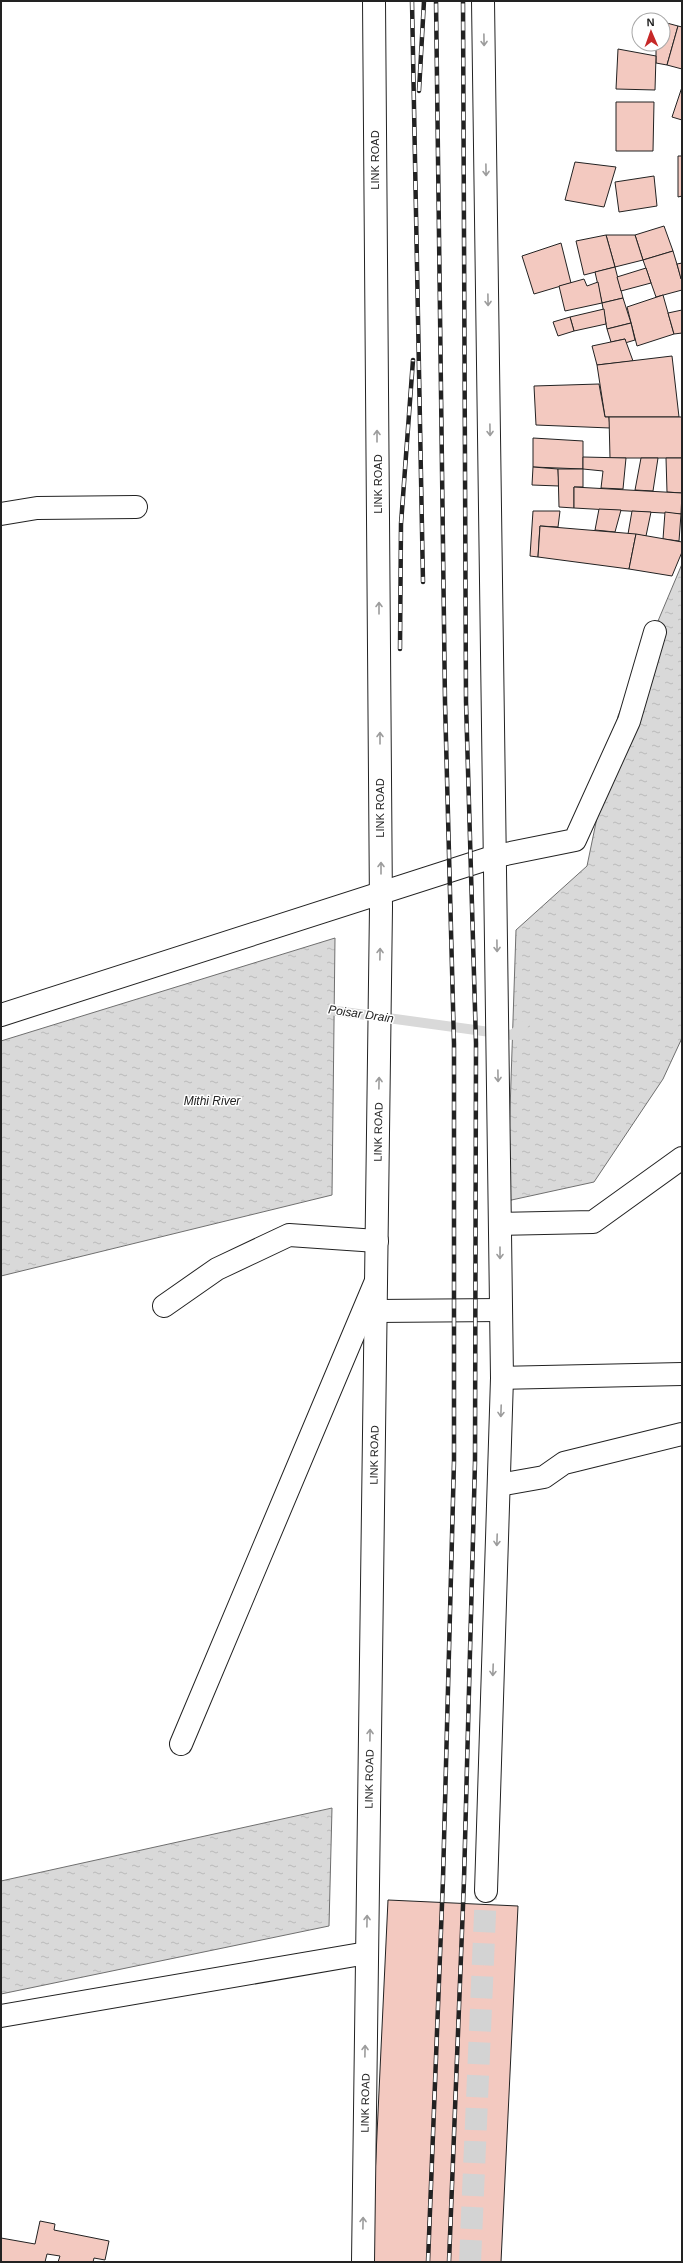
<svg xmlns="http://www.w3.org/2000/svg" width="683" height="2263" font-family="Helvetica,sans-serif">
  <style>
    .water { fill: url(#water-ripples); stroke: #6f6f6f }
    .lines { fill: none; stroke-linecap: round; stroke-linejoin: round }
    .stream { stroke: #d9d9d9; stroke-width: 10 }
    .building { fill: #f3c9c0; stroke: #222 }
    .major-tunnel { stroke: #d3d3d3; stroke-width: 22; stroke-dasharray: 22 11; stroke-linecap: butt }
    .minor-casing { stroke: #222; stroke-width: 24 }
    .major-casing { stroke: #222; stroke-width: 24 }
    .minor { stroke: #fff; stroke-width: 22 }
    .major { stroke: #fff; stroke-width: 22 }
    .rail-casing { stroke: #222; stroke-width: 4.5 }
    .rail { stroke: #fff; stroke-width: 3; stroke-dasharray: 9; stroke-linecap: butt }
    .oneway { stroke: #9c9c9c }
    .labels { text-anchor: middle; dominant-baseline: central; stroke-width: 3; stroke-linejoin: round; paint-order: stroke }
    .street-label { font-size: 11px; fill: #222; stroke: #fff }
    .water-label { font-size: 12px; font-style: italic; fill: #222; stroke: #fff }
  </style>
  <defs>
    <pattern id="water-ripples" width="26" height="14" patternUnits="userSpaceOnUse"><rect width="26" height="14" fill="#d9d9d9"/><path d="M2 4q2-2 4 0t4 0M15 11q2-2 4 0t4 0" fill="none" stroke="#bababa"/></pattern>
  </defs>
  <rect width="100%" height="100%" fill="#fff"/>
  <!-- water -->
  <g class="water">
    <polygon points="682,564 682,1038 663,1079 594,1182 507,1201 516,930 587,866 618,716"/>
    <polygon points="335,938 332,1195 1,1276 1,1041"/>
    <polygon points="332,1808 329,1926 1,1994 1,1881"/>
  </g>
  <g class="lines">
    <!-- stream -->
    <polyline class="stream" points="322,1009 512,1035 523,1026"/>
  </g>
  <!-- building -->
  <g class="building">
    <polygon points="663,22 678,26 667,65 656,63 656,44 663,44"/>
    <polygon points="678,26 682,27 682,69 667,65"/>
    <polygon points="618,49 656,56 655,90 616,89"/>
    <polygon points="682,87 682,120 672,117"/>
    <polygon points="616,102 654,102 653,151 616,151"/>
    <polygon points="678,156 682,156 682,196 678,197"/>
    <polygon points="575,162 616,167 604,207 565,200"/>
    <polygon points="654,176 657,206 619,212 615,182"/>
    <polygon points="664,226 673,251 643,260 635,235"/>
    <polygon points="606,235 635,235 643,260 615,267"/>
    <polygon points="606,235 615,267 584,275 576,241"/>
    <polygon points="561,243 571,283 534,294 522,256"/>
    <polygon points="673,251 682,281 682,290 656,297 643,260"/>
    <polygon points="682,263 682,279 681,279 677,264"/>
    <polygon points="615,267 623,298 602,303 595,272"/>
    <polygon points="646,268 651,283 621,291 617,277"/>
    <polygon points="584,279 587,286 598,282 602,303 565,311 559,286"/>
    <polygon points="663,295 674,334 637,346 627,307"/>
    <polygon points="623,298 631,323 607,329 602,303"/>
    <polygon points="604,309 606,324 574,331 570,317"/>
    <polygon points="682,310 682,333 674,334 668,313"/>
    <polygon points="570,317 574,331 558,336 553,322"/>
    <polygon points="631,323 635,340 625,343 625,339 611,342 607,329"/>
    <polygon points="625,339 633,361 597,365 592,346"/>
    <polygon points="672,356 679,417 605,417 597,365"/>
    <polygon points="599,384 605,417 609,417 610,428 536,425 534,386"/>
    <polygon points="609,417 682,417 682,458 610,458"/>
    <polygon points="533,438 583,441 583,469 533,467"/>
    <polygon points="583,457 626,458 623,489 601,488 603,471 583,469"/>
    <polygon points="641,458 658,458 653,491 635,490"/>
    <polygon points="666,458 682,458 682,493 667,492"/>
    <polygon points="533,467 558,469 559,486 532,485"/>
    <polygon points="558,469 583,469 583,487 574,487 574,508 559,507"/>
    <polygon points="574,487 682,493 681,514 574,508"/>
    <polygon points="599,509 621,510 615,532 595,530"/>
    <polygon points="533,511 560,511 558,527 540,526 538,557 530,556"/>
    <polygon points="632,511 651,512 646,536 628,534"/>
    <polygon points="665,512 681,514 679,541 663,539"/>
    <polygon points="540,526 636,534 629,569 538,557"/>
    <polygon points="636,534 682,542 682,552 672,576 629,569"/>
    <polygon points="388,1900 518,1906 501,2262 371,2262"/>
    <polygon points="40,2221 55,2224 54,2230 109,2241 105,2260 94,2258 93,2262 58,2262 60,2256 47,2254 45,2262 1,2262 1,2238 35,2244"/>
  </g>
  <g class="lines">
    <!-- major-tunnel -->
    <polyline class="major-tunnel" points="470,2262 486,1891"/>
    <!-- minor casing -->
    <g class="minor-casing">
      <g id="minor">
        <polyline points="1,514 37,508 136,507"/>
        <polyline points="1,1015 496,856 575,840 629,721 655,632"/>
        <polyline points="500,1224 593,1222 682,1158"/>
        <polyline points="164,1306 217,1269 289,1235 377,1241"/>
        <polyline points="502,1378 682,1374"/>
        <polyline points="499,1485 544,1477 564,1463 682,1434"/>
        <polyline points="181,1744 376,1281"/>
        <polyline points="1,2016 367,1953"/>
      </g>
    </g>
    <!-- major casing -->
    <g class="major-casing">
      <g id="major">
        <polyline points="483,1 502,1378 486,1891"/>
        <polyline points="376,1311 501,1310"/>
        <polyline points="363,2262 381,907 374,1"/>
      </g>
    </g>
    <!-- minor -->
    <use href="#minor" class="minor"/>
    <!-- major -->
    <use href="#major" class="major"/>
    <!-- rail casing -->
    <g class="rail-casing">
      <g id="rail">
        <polyline points="412,1 423,582"/>
        <polyline points="419,91 424,1"/>
        <polyline points="400,649 401,524 413,360"/>
        <polyline points="428,2262 443,1879 454,1461 454,1044 445,702 436,1"/>
        <polyline points="449,2262 464,1880 475,1462 476,1043 466,702 463,1"/>
      </g>
    </g>
    <!-- rail -->
    <use href="#rail" class="rail"/>
  </g>
  <!-- one-way arrows -->
  <defs><path id="oneway-shaft" d="M-6 0H5M1.5-3L5.5 0L1.5 3" fill="none" stroke-width="1.6" stroke-linecap="round" stroke-linejoin="round"/></defs>
  <g class="oneway">
    <use href="#oneway-shaft" transform="translate(484 40) rotate(89)"/>
    <use href="#oneway-shaft" transform="translate(486 170) rotate(89)"/>
    <use href="#oneway-shaft" transform="translate(488 300) rotate(89)"/>
    <use href="#oneway-shaft" transform="translate(490 430) rotate(89)"/>
    <use href="#oneway-shaft" transform="translate(377 436) rotate(-90)"/>
    <use href="#oneway-shaft" transform="translate(379 608) rotate(-90)"/>
    <use href="#oneway-shaft" transform="translate(380 738) rotate(-90)"/>
    <use href="#oneway-shaft" transform="translate(381 868) rotate(-90)"/>
    <use href="#oneway-shaft" transform="translate(497 946) rotate(89)"/>
    <use href="#oneway-shaft" transform="translate(380 954) rotate(-89)"/>
    <use href="#oneway-shaft" transform="translate(498 1076) rotate(89)"/>
    <use href="#oneway-shaft" transform="translate(379 1083) rotate(-89)"/>
    <use href="#oneway-shaft" transform="translate(500 1253) rotate(90)"/>
    <use href="#oneway-shaft" transform="translate(501 1411) rotate(92)"/>
    <use href="#oneway-shaft" transform="translate(497 1540) rotate(92)"/>
    <use href="#oneway-shaft" transform="translate(493 1670) rotate(92)"/>
    <use href="#oneway-shaft" transform="translate(370 1735) rotate(-89)"/>
    <use href="#oneway-shaft" transform="translate(367 1921) rotate(-89)"/>
    <use href="#oneway-shaft" transform="translate(365 2051) rotate(-89)"/>
    <use href="#oneway-shaft" transform="translate(363 2223) rotate(-89)"/>
  </g>
  <g class="labels">
    <!-- street labels -->
    <g class="street-label">
      <text transform="translate(375 160) rotate(-90)">LINK ROAD</text>
      <text transform="translate(378 484) rotate(-90)">LINK ROAD</text>
      <text transform="translate(380 808) rotate(-90)">LINK ROAD</text>
      <text transform="translate(378 1132) rotate(-89)">LINK ROAD</text>
      <text transform="translate(374 1455) rotate(-89)">LINK ROAD</text>
      <text transform="translate(369 1779) rotate(-89)">LINK ROAD</text>
      <text transform="translate(365 2103) rotate(-89)">LINK ROAD</text>
    </g>
    <!-- water labels -->
    <g class="water-label">
      <text transform="translate(361 1014) rotate(8)">Poisar Drain</text>
      <text x="212" y="1101">Mithi River</text>
    </g>
  </g>
  <!-- border -->
  <rect width="683" height="2263" fill="none" stroke="#222222" stroke-width="4"/>
  <!-- north arrow -->
  <g transform="translate(651 32) rotate(358)"><circle r="19" fill="#ffffff" stroke="#a7a7a7"/>
  <path d="M0-3L7 15L0 10L-7 15Z" fill="#c62828"/>
  <text y="-6" font-size="11" font-weight="bold" text-anchor="middle" fill="#222222">N</text>
  </g>
</svg>
